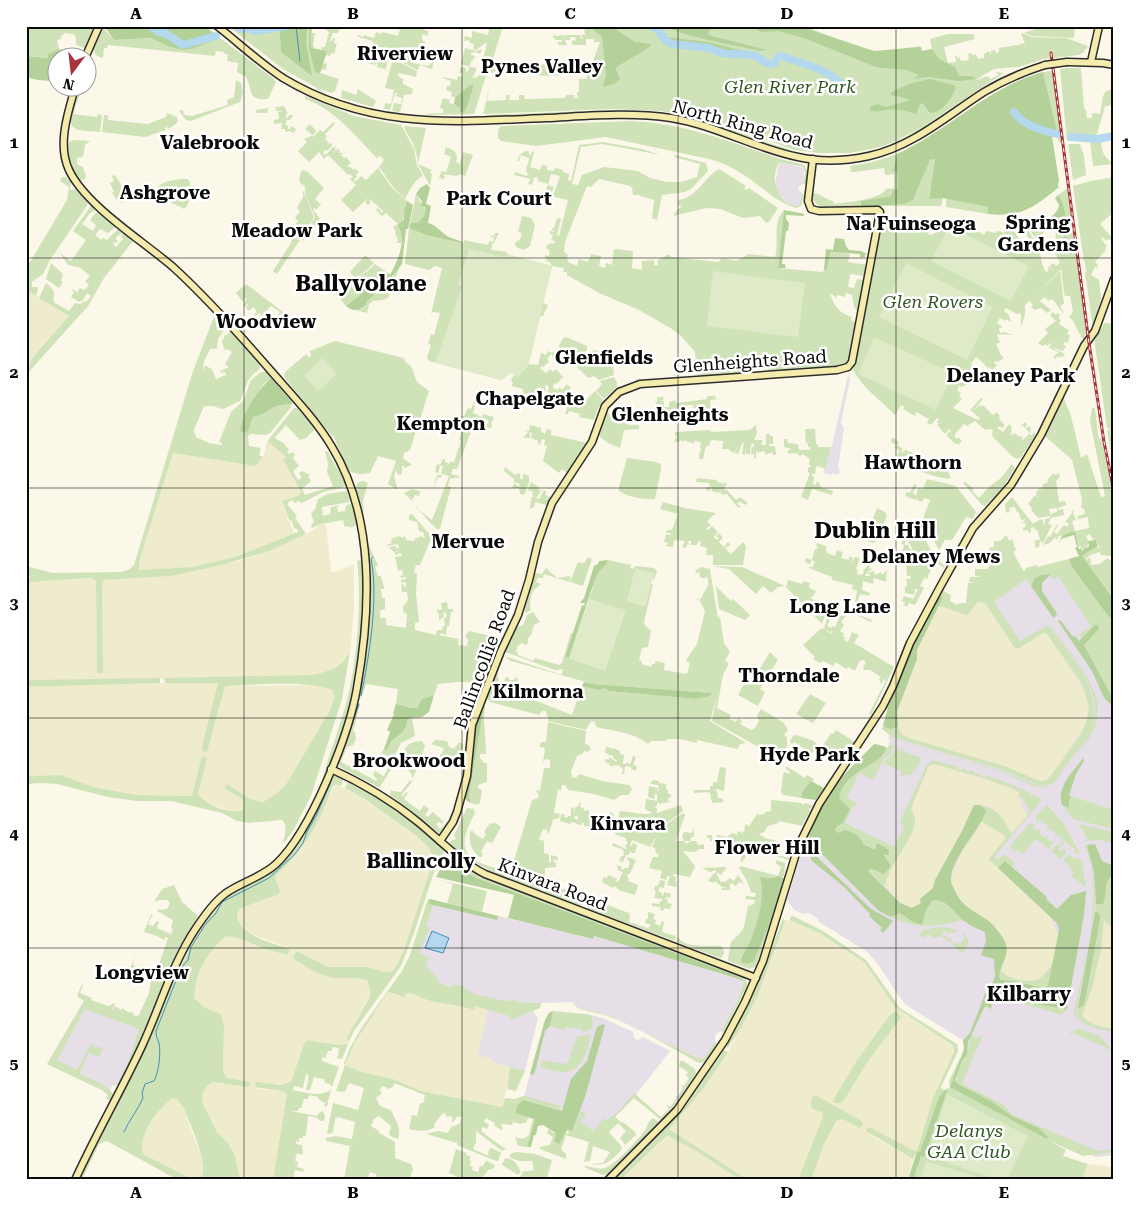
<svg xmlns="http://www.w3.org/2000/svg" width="1140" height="1206" font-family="'Roboto Serif',serif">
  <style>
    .industrial { fill: #e7dfe8 }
    .farmland { fill: #efebcd; fill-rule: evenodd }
    .green { fill: #cfe2b8; fill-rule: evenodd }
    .forest { fill: #b3d199 }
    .pitch { fill: #dfeac8 }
    .water { fill: #b4d9ee; stroke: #448fbc }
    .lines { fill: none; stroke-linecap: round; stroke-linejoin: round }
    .stream { stroke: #448fbc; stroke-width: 1 }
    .river { stroke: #b4d9ee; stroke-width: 8 }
    .secondary-casing { stroke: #2c2c2c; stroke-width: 9 }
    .secondary { stroke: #f5ebac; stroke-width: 6 }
    .rail-casing { stroke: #a8343c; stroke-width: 3 }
    .rail { stroke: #fff; stroke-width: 1; stroke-dasharray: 4; stroke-linecap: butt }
    .secondary-bridge-casing { stroke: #2c2c2c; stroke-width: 9; stroke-linecap: butt }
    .secondary-bridge { stroke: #f5ebac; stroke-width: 6 }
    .grid { fill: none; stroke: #0a0a0a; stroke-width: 1; stroke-opacity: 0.55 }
    .labels { text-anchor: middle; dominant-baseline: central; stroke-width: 5; stroke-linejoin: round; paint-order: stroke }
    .park-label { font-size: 18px; font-style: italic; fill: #2f5823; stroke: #fff }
    .street-label { font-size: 18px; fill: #0a0a0a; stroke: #fff }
    .neighbourhood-label { font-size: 19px; font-weight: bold; fill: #0a0a0a; stroke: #fff }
    .quarter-label { font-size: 20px; font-weight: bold; fill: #0a0a0a; stroke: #fff }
    .district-label { font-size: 22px; font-weight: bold; fill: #0a0a0a; stroke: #fff }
    .neatline { fill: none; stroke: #0a0a0a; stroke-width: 2 }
    .grid-label { font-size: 16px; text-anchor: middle; font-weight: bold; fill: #0a0a0a }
  </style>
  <rect width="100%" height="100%" fill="#fcf8e9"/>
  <!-- industrial -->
  <g class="industrial">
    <polygon points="779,162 804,168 803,184 799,186 798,190 802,193 800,204 797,206 786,203 775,186"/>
    <polygon points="848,375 850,380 841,423 844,428 838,468 840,469 838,475 832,473 831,475 823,473 832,446"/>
    <polygon points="1006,538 1023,571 1082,556 1114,600 1114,1155 1095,1157 954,1087 968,1042 959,1038 906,1005 898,995 878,964 866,951 819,922 817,918 809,913 803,914 794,910 787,900 803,847 805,845 807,838 818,813 837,782 874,744 878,744 888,748 890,740 888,739 890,734 912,661 943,597 964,609"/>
    <polygon points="430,899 593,939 594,936 726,975 744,981 735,1006 721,1031 715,1035 715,1042 702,1060 610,1016 576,1007 573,1002 541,1003 540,1008 448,990 404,971 412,956"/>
    <polygon points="84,1001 146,1025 118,1086 113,1085 110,1090 113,1094 112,1098 102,1090 47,1064"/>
    <polygon points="475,1006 508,1016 511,1020 533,1011 538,1018 525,1071 461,1054"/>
    <polygon points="553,1011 587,1014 603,1018 633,1032 634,1038 638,1040 643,1037 670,1051 632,1100 590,1139 567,1130 523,1100 545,1020 549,1013"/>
  </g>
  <!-- farmland -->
  <g class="farmland">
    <polygon points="26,290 69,316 34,356 29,365 27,365"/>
    <polygon points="269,442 273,444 286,458 283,460 301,493 298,496 282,502 288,520 291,522 290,523 294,534 235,557 192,567 139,571 139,562 173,453 241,464 263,457"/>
    <polygon points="321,524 326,524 331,571 335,572 354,564 354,610 350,652 346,659 328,672 311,675 220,678 26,680 26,583 43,581 91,578 96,581 97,673 102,673 102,582 104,580 171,576 239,561 269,551 314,530"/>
    <polygon points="978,601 986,604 1013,645 1019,648 1043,632 1046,633 1063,656 1086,693 1089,708 1085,726 1059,766 1045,781 1037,780 1004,766 908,738 901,734 897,722 897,711 917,659 917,650 938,606 948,607 964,615"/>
    <polygon points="198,682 218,683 207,752 225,686 320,685 332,690 335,697 330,710 287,783 276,794 263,802 250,799 227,784 224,788 242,799 244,805 242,811 233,812 221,808 203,801 198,794 206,758 202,756 193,796 137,795 93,787 61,775 26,776 26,687"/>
    <polygon points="935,764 1010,787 1020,794 1018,797 1020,798 1021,806 1028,816 1011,834 993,808 974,805 962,831 935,880 933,888 920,899 921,903 912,908 900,903 885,886 886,876 905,845 915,817 911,808 929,765"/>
    <polygon points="336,784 365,799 417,836 429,848 432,855 429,873 404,950 396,966 391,971 384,972 368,967 329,967 295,951 293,958 367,980 371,992 347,1040 349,1041 348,1044 338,1045 307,1040 304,1044 291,1082 255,1088 282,1091 287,1094 286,1106 273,1180 240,1180 235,1155 228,1143 217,1132 203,1104 202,1095 207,1086 213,1082 249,1087 249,1082 227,1078 223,1070 224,1027 193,998 195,984 203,964 212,950 226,936 239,938 265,949 287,955 289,948 249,933 240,924 237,914 241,908 279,894 280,890 275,878 276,875 303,847"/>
    <polygon points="981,821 1005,835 1006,839 989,859 1050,917 1058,936 1053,963 1040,978 1033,981 1009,978 1003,974 1001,970 1003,966 990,923 973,913 959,900 951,882 954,869 963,849"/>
    <path d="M790,920l31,14 43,28 31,45 59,39v6l-21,46 -16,53 -47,-16 43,24 -5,21h-288l46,-46 32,18 1,-3 -30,-20 34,-40 25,-37 30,-58 27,-73zM894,1012l6,7 -4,6 -30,39 -25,39 -8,-3 24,-40 32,-44z"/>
    <polygon points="1104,920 1114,929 1114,1029 1099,1026 1085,1020 1082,1015 1092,988 1101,948"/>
    <polygon points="388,992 398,996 407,993 413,993 428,1001 455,1004 474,1010 475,1006 488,1010 478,1055 492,1059 492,1062 510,1067 510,1075 502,1107 421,1091 393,1079 361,1072 345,1065 355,1042"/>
    <polygon points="173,1098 178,1100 183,1107 202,1159 203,1176 200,1180 194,1180 172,1170 143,1154 141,1147 142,1136 163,1104"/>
    <polygon points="1088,1164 1114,1167 1114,1180 1081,1180"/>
  </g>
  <!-- green -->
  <g class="green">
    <polygon points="26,26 94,26 85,48 76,45 76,37 73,34 65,33 61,36 61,39 57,40 59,49 84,51 82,57 73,57 72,55 71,57 60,57 59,49 48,54 49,58 26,56"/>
    <polygon points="228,26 312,26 312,33 315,33 313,45 315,49 321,50 322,47 325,47 329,32 323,28 324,26 341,26 338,33 333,33 330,41 332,41 333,38 335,38 334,43 337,44 334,54 331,53 330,56 326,55 323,63 327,64 326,70 322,69 320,73 339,79 335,91 331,93 318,88 329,95 317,89 316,89 317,88 283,69"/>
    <polygon points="401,26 412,26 428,31 428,36 423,34 422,37 423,41 427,43 419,43 416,57 411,57 416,58 413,63 428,66 434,61 432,69 420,65 418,70 395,59 394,62 399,63 399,62 417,71 416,77 399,73 398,76 403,79 403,84 413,89 412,94 404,95 400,112 392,111 394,103 401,104 402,98 396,96 397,93 395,93 390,110 384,109 385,103 391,104 394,90 385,88 394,55 390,54 389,57 384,56 384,59 388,60 386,69 377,67 378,64 376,63 375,65 358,60 359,58 364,60 366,52 370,53 373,41 358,37 358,35 363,37 364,35 374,38 376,32 382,34 382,32 398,36"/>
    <polygon points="490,26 503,26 492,62 496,64 495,68 498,69 497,71 502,72 490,73 486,76 474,114 429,115 425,114 443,113 443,109 440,108 443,98 450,100 449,103 454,104 460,108 468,87 455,98 451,96 452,92 446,90 447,86 450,86 451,81 443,78 443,77 457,80 458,76 462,77 463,73 459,73 461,67 466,68 466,74 470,67 461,64 465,48 476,51 482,49 480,54 473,51 474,53 471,53 471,55 475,56 474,59 471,61 470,67 477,68 472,78 478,77 481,69 487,42 476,50 473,49 474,44 470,43 469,40 464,41 465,36 472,38 472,31 488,35"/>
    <polygon points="803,26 858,47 879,52 920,46 922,51 932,49 930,39 948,34 973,34 975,39 944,47 948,63 956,62 955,56 957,56 958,60 959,56 961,61 969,60 968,54 971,53 972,55 976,54 978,59 984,58 984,54 989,51 991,55 991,51 995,50 996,53 999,52 999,48 1017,45 1019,46 1019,44 1025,43 1021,34 1022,33 1033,37 1066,38 1088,46 1084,52 1079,55 1044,59 1019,67 994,69 977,79 977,80 987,76 991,79 998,75 996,72 1004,73 922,127 898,140 880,147 850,153 818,153 795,150 710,120 661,111 610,109 483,114 490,85 487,101 506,100 506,95 510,95 509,100 519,100 519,95 524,95 525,99 565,98 566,95 575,95 573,98 578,98 577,92 579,92 579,79 587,79 587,66 592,64 600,42 594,42 594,39 586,39 586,45 572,45 572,40 576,41 575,37 570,37 570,40 565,40 567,45 558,45 558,42 562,42 562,40 555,40 555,38 553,38 554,33 555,36 563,35 563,40 564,35 580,35 581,39 583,39 581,35 585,35 584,27 590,26"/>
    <polygon points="1044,26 1070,26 1075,29 1074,38 1033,36 1024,33"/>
    <path d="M103,28l11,12 37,-2 16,8 28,2 25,-10 53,40 3,4 -8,17c-21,2 -15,-9 -22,-22l-9,-5 1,-9 -11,-2 1,-7h-3l-1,-2 -8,-1v-1l-1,6 -107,-11 -1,3h-3l-1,10c-5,-1 -9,-4 -10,-9z"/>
    <polygon points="552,64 576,64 580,66 580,70 576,74 551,76 514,74 517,66"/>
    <path d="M1066,68h15l3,40 2,2 1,8h5v-5l8,1 3,-18 3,-5 8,-2v14l-6,3h-3l-8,28 -3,2 20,-3v6l-13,2c1,12 3,16 13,23l-21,2 -3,-25h-23l-7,-72z"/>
    <polygon points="1052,71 1062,142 1059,143 1043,72"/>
    <path d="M1006,74l-11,8c-39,26 -96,73 -145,73l31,-7 25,-11z"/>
    <polygon points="236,80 241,83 243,93 240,102 191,121 186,120 179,111 183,110 184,115 192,116 228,105 227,100 234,97"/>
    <path d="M80,88h2l-9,26 24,3 1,-3 4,1 -2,17c-7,-1 -22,0 -27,-5 -6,-6 5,-32 7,-39z"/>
    <polygon points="358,89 376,101 373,107 341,98 342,90 356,95"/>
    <path d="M305,96l49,20 47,9 13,24 3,16 6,11c-9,4 -13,14 -18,23l-12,-12 -14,-20 5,-7 -4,-4 -3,2c-23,-23 -41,-48 -72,-59z"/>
    <polygon points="284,106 288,114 286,114 286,119 290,115 293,115 290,120 287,120 285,125 288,126 288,129 290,129 291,126 296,129 294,133 289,131 285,132 285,129 281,129 282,123 274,124 274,120 279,119 278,112 283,111 276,111 275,107 269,108 267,113 257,113 255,110"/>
    <path d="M610,110c59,0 98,10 153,31 10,4 23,6 32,11l-25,-6 -61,-22 -34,-7h-189l1,-2z"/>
    <polygon points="167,113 177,117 178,122 169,129 168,127 165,128 166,130 145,137 102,132 104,115 108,115 108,120 148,124 166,117"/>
    <path d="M632,121c55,3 95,20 146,37 8,3 17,4 26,7l4,7 -2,11 -3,1 2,-12 -2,-5 -24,-5c-8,18 -4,26 7,41l11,3 3,-2 2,-11 2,2 -3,11 -4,2c-17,-4 -30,-16 -43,-26 -14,-10 -28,-19 -45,-23l-103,-22 -70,9 -35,-5 -3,-3v-8l3,-4z"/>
    <polygon points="333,122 335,124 325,134 327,137 321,143 326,139 329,144 332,143 332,146 327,151 325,150 324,151 323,154 327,154 333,147 336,146 335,148 336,149 332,154 337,149 340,150 339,153 343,153 341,155 344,158 346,157 351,163 347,167 350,167 354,170 355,168 359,172 356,175 357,177 354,180 355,182 361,176 366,180 378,168 392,188 407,201 404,212 401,243 397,243 398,240 395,233 396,232 393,227 398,224 386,213 382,216 376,210 378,208 382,213 383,211 370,199 369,200 371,202 368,205 365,202 369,197 353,212 341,200 356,185 350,179 353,177 350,174 348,175 328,155 324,159 319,152 309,162 298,151 307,142 304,139 313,135 305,129 310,124 316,131 320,127 312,136 313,137 320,130 323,132"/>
    <polygon points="405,126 426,128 418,164 432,170 430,172 432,175 430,186 418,164 417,156 413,143 404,128"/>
    <path d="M74,140l16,1 -5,4 -2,12 -6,1v6l6,3 3,9 -1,3 -7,2c-6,-13 -12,-24 -9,-39z"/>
    <path d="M603,142l39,7 19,6 -59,-11 -21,3 -9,37 6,1 4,-10 22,-8 34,4 12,7 17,4h14l16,-5 3,-13 -26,-7 1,-2 31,8 2,8 -17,18 -6,3 -23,3 -5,25 -5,-2 2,-18 -14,-4v-1h-7l-1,-7 -2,-2 -31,-7 -8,8 -4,-1 -22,56 -1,10 4,3 -1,3 1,4 9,4 2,-7 9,3 3,-8 10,2 -2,10 6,2 1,-5 6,2 2,-16 19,2 -1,17 10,2v-9l12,-1v5h4v-5l11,-6 2,3 47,5 4,-4 14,3 13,-7 26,3c5,-16 -4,-33 9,-47l-6,58 45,4 1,-3h3l2,-17 21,2 -2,8 19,3 -2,11 -15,-2 -2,13 6,1 3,-9 7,1 -6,32 -4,-5 -2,-12 -6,-2 -1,4 -8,-2v3l-7,-5c3,12 10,21 22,24l-1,3 6,3 -9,39 -10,4 -59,6 -1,-2h-10v-1l-4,-1 -1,1 -14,1v1l-10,3 -39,3 -3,-4 -2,-21 -13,-15 -10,-8 -33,-19 -40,-17 -32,-18v-3h-4l1,-4 -12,-2 -9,37 5,2 -5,11h-3l-34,61 -5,3 -72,-19 -2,-3 4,-13 -3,-1 3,-10 3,1 6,-22 -7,-1 -2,2 11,-46 -7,-2 -6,4 -24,-6 4,-36 17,7 38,9v-4l24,5 1,-4 4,1 1,-4 -3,-1v-2l3,1 1,-3h4l-5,10h-1l-2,7 16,2v2l45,12 -2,-4 -5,-1 3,-2 -3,-1v-3l4,1 1,-5 -4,-3 1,-4 2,1 1,-2 4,1 1,-3 -4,-1 2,-5 -3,-1v-3l6,1 -4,-2v-2h2l3,-10 4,1 -4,16 2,1 9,-36 -23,-5 1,-2h8l6,-17 -9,-2 -3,11 6,2 -2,5h-3l-3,-3 2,-5 -10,-3v-3l-4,-1 -2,8 -4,-1 3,-5 -17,-4 1,-3 12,4 1,-3 -2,-1 1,-5 -2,-1 3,-1 1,-7 -8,-3 -2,6h-2l3,-6 5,-4h4v4h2l1,-4 2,1 -4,15 10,3 2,-5 5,1v4l6,1 3,-3 7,2v2l6,2 -1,6 3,1 8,-36z"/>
    <polygon points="1068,144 1080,144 1084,156 1086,175 1073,180"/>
    <path d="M446,147c8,3 13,6 10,15l4,2 3,-12 10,3 -8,21 -4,-2 -5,2 -13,-2 2,2 -1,3 -5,-1 1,-4h1v-3l5,1 5,-15 -7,-3z"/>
    <path d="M897,154l-4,15 4,4 1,16 -7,7 -30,5v6h-41l-7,-7 -1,-7c9,0 13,7 21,8l1,3c13,-2 46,-4 52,-15l8,-1v-14l-9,1 -1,-7 -30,4h-3l-1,-6 23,-4z"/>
    <polygon points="935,159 929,198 943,198 941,206 878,206 905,204 913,200 930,160"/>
    <path d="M719,169l27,17 -2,2 3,2 2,-2 29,20 -9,14 -3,1 -6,-7 -17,2 -23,-9 -13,-1 -34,8 4,-6 4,-3 -1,-2h-2v-5c19,-2 25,-22 41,-31z"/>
    <path d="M303,170l5,2 16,16 -9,11 4,4 -3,4 4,-4 1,1 -5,6 -1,-2 -2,1 7,10 -17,22 -1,-1 13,-23c-3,-10 -12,-21 -10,-31l-4,-2 -2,-5 2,-7z"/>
    <polygon points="115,175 123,188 120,192 124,188 133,195 129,197 131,198 128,201 126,199 123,203 117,200 112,193 114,192 110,183 114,181 112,176"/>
    <polygon points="62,177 67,177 66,180 68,179 71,182 70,190 75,189 88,204 50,260 43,274 32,282 32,287 37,287 38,290 36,296 26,290 26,265 30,262 67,200 69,187 60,181"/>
    <polygon points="1114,177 1114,212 1100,224 1113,239 1111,241 1109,239 1106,241 1103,237 1101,239 1107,246 1105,248 1106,250 1095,262 1098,265 1097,268 1095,267 1091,275 1099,280 1101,298 1093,329 1085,272 1086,271 1085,262 1084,262 1073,186 1091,181"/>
    <path d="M180,179h8c5,7 3,25 -4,30l-18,-9 -10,-9c3,-10 15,-10 24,-12z"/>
    <path d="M1068,188l19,146 -2,1 -1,4 -4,-2 1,-2c-5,-4 -4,-12 -12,-18l4,-5 -3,-16h-5l-1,-3 -3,-24 -30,31 29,-29 4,33 -4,2 4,7c-5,-3 -7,-10 -12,-14l-3,2 -5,-4 -4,4 11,9 -4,3 -6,-5 -6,2 -4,-3 2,-3 -4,-3 -4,4v10l-4,12v-14l-4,1 -11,-6 -2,3 5,4 2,7h-1l-3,-3 -2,2 -5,-3 -3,5 6,4 -4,1 1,5 4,-1 9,3 -16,-1 2,7 2,1 -5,2 5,11 3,3 -6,4 -2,-1 -2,2 3,2 -5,5 -2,-3 -2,1 -7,-7 6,-6 -6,6 -5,-4 -5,7 3,3 -2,2 2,7 -2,1 -3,-1 -1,1 2,2 -1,5 -8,3 -4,-2 2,2 -2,3 4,4 -2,2 3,3 -9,9 25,12 2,-2 -10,-8 11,-12 2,1 -10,12 7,-6 1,2 2,-2 10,10 4,-3 3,4 -1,3 6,6 -3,3 -3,-2 -2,2 6,4 6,-8 3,3 -1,3 1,2 -2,2 2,1 3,-2 3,3 5,1 -1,4 8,-8 -7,-7h-2l4,-4 2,3 -2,2 1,1 3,-2 2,2 -1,7h2l2,-3 2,3 -15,22 -4,2 -4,-2 -21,-21 1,-6 -3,-1 -5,1 -10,-9 -8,5 -3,-2 -9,10v4l2,1 1,-2 4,4 -4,4 -2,-2 -1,1 -8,-8 1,-5 2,2 1,-2 -2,-2 -4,5 -8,-9 2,-1 -2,-2 2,-3 -2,-1 -6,7 -4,-2 2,-4 -13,-7 -1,4 -12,-7 2,-2 -4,-2 -6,10c-14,-14 -32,-27 -42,-45l11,-50 17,-94 13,2v-4h-3l1,3 -5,-3 4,-3 3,2h2v-2l3,-1 1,2 5,1 1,-3 3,6 2,-7h2l3,4 7,-1 1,4v-4h6l-1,3h4l-1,5h-3l-1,4 4,1 4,-3v-10l5,-1 2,-3h2v3l13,3 -1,-3 11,2 -1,4 11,4 6,4 2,-4 10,2 1,-2 6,1 -1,7 3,-11 8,2 10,13 6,-4 -10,-14 -1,-5c8,6 20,23 22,33 2,10 1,10 6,19l2,-1 1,-6 5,7 -4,-7 4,-2 2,3 4,-3 -6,-12 3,-1v-2l-7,1 -2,3 -5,-3 25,-4c-2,-15 0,-38 -10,-50z"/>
    <polygon points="303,190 314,217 301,239 291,230 298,221 295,218 300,211 297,208 303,197"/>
    <polygon points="416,194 426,211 423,218 417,223 410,223"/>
    <polygon points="946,198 988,207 988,214 946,207"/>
    <path d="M91,206l3,3v2l-4,2 -8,11 11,7 3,-6 -5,-4c0,-5 3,-7 8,-9l17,15 -8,6 -8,-4 -5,6 6,5 2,-2 4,2 11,-11 4,4 -6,4v3h2l-2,3 -2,-1 -1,2 3,3 7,-8 -2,-2 2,-4 10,8 -29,37 -16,28 -62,69v-11l3,1 5,-9 35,-40 -30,-18 7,-15c7,6 10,8 7,17l2,3 14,8 6,-8 6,1 3,-3 2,1 5,-6 -4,-3 -4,7 -4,2 -8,-5 3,-5 -2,-2v-1l5,3 3,-4 4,2 5,-5 -4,-4 5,-5 -11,-9 -11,-2 -8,-12 11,8 15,-21 -13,-9z"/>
    <polygon points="522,216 531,218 535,225 530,246 524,250 516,247 515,244 517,241 520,240 522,233 518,232"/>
    <polygon points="1058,220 1059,228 1064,228 1065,243 1055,244 1056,231 1054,231 1053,228 1046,229 1042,235 1043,243 1040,244 1032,233"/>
    <polygon points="292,234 300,240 277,274 273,271 291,243 292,239 290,236"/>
    <polygon points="365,255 374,263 367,270 355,278 350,272"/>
    <polygon points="51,263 63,274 61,281 63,282 59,288 46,279"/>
    <path d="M375,264l13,9 -12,9 -6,1 -11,13 -13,10 -11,-13c11,-13 29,-16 40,-29z"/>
    <polygon points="400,266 388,298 383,300 373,301 369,304 367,313 355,310 362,309 366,306 365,302 370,296 377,294"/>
    <polygon points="246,284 283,312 274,321 280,312 271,306 258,319 261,314 259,313 256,316 254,315 257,312 254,307 249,311 246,308 249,302 245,307 243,305 247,299 245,298 243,302 236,293"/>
    <polygon points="1053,312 1056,315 1058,313 1060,315 1058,318 1061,320 1059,324 1069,330 1067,334 1071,336 1069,337 1068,343 1064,342 1063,345 1066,346 1063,351 1051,347 1065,354 1064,357 1061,356 1060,358 1058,356 1055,359 1053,357 1059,352 1049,348 1052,342 1047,346 1045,344 1043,346 1038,343 1048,333 1045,329 1056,321 1050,315"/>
    <path d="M215,314l12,12 -9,13 -1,9 -2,1h-5c-3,7 -10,16 -5,23l-1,-7 8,4 4,10 10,-4 -1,-3 -4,1 -1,-2 9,-4 -4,-3 7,-12 -5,-3 -2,2 -3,-9 3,-7h3v-2l4,-1 29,32 -2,6c-15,9 -11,17 -19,31l-17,8 -11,-3h-8l-10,24 2,7 13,6 13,2v-2l-3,-1 12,-30 12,-11 8,-21 10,-8h5l5,6 -8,7 -13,21 1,18 2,-7c15,-3 23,-17 39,-11l-22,27 -4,2 -15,-1 -3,2 1,10 12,2 -2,7 4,2 -8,9 -82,-13 -34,109v8l53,-3 43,-10 63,-25 -1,-3 -3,-1 -2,-7 -3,-1 -7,-19 16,-5 3,-4 -18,-32 3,-3 -17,-15 -3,7h-1l4,-10 25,-31h5l13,16 2,6 -8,8 -6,2 -14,-15 -11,12 1,2 8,4 5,7 -2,2 2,2 4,-2 2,3 -2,3 6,8 -6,5 5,9 4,-2 -3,-5 3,-2 8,4 -2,2 3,4 -9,8 3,6 28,-9 -6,-14 1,-8 -3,-13 3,1 18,32 -2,3 -21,5 -21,11 -4,-2 -3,2 -3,-3 -2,1 -3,3 10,12 -2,2 11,16 -37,17 -47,14 -51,11 -67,4 -2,3 1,90h-6l-1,-92 -5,-3 -48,3 -17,2v-4l5,-2 -5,-4v-7l27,7 69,-1 8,-3 4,-4 59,-194z"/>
    <polygon points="1104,323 1114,323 1114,469 1107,431 1110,429 1109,428 1107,428 1094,338 1099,332"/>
    <polygon points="566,337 587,346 587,350 582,354 585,359 589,359 591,352 595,350 612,357 614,375 599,380 594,376 590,378 587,377 560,350 559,346 563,338"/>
    <path d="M335,341l69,17 2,5 5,3 6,16 12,9 -11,35 -7,-2 -1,2 7,2 -7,22 -6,3 -1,5 9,7 -8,3v-2h-2v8l-4,1 -2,-5 -2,7 4,13 -10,-6 8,-23 -18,-5 -8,17c-5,1 -15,2 -20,-2 -3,-3 -15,-30 -16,-35h-2l-48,-59 1,-5 21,-18 3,3 2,-1 -1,-5z"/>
    <polygon points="548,351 552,353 554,351 556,354 554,357 551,354 547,359 549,362 543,367 542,366 540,368 546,373 550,369 553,372 556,369 563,377 556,384 554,383 553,388 558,390 559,387 562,390 567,384 571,388 566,394 579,407 595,391 603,400 598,408 594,420 579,417 580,414 569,411 568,414 565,414 568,404 565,403 566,400 558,396 556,397 556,394 552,393 552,396 547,394 549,387 547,385 545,385 546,391 541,390 541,388 539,387 535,406 523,398 523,389 511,386 513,383 511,380 514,375 518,377 529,364 538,365 541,353 546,355"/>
    <polygon points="614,377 617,382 617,387 604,399 596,391 602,384 600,381"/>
    <polygon points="707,396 715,396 716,399 721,399 710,400 711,418 706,418 705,407 693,408 693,405 687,405 687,408 672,409 672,421 669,421 668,412 665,412 664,407 658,407 655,402 657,402 657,397 663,397 664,399 661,401 664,401 664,407 668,407 669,409 669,402 675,400 676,403 707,399"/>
    <polygon points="1063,396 1071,416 1081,458 1087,454 1101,497 1105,496 1090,421 1092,408 1095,408 1098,435 1099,439 1101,438 1114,498 1114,558 1112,556 1101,555 1100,552 1090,555 1086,559 1087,560 1090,557 1091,565 1099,564 1108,558 1114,564 1114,600 1082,556 1097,547 1100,548 1096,540 1094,541 1090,534 1086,536 1089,543 1084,551 1080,546 1078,547 1074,531 1066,534 1062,537 1060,535 1056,540 1055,537 1050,543 1043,545 1048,536 1050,537 1057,524 1058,525 1054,532 1057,534 1064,525 1067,527 1069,524 1065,522 1072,513 1072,511 1075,510 1073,512 1076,520 1072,521 1075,531 1089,528 1088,517 1078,519 1077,516 1085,514 1084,509 1081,508 1082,499 1072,460 1045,436"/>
    <path d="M475,399l4,2 -6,3 2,2 -2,7 9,4 1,-3 11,3 -3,7 1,1 -1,3 -6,-1 4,-5 -4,-4 -3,7h-3l-1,2 -5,-1 -16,43h-4l-2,5 8,2 -1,2 -3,-1 -1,2 -4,-1 -2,8 3,1 -11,42h-3c-13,-10 -20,-25 -33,-36l8,-4 8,2 -1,5 -4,-1 -3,5 5,8 15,12 17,-44 -7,-2 -1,4 -3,-1 -5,11 4,-13h4l2,-9h-3l-2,7 -3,-1 2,-8 3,1 3,-6h2v3l4,2 1,-2h4l7,-21 -2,-1 3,-9h3l1,-2 -3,-2v-3l-3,-3 -5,2 1,-4h4l1,-3h3l4,-8 3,1z"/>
    <polygon points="606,412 629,425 639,425 639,429 624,430 620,448 608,443 599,436"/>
    <polygon points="530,425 541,428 541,431 545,434 547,429 551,430 551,435 587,443 567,473 562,469 559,473 543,461 547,446 544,445 545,440 542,439 540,445 538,444 538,441 531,438 532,433 530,432 530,438 523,438 528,432 524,430 529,431"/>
    <polygon points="756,425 757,433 754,440 763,440 761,445 766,445 766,434 770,434 770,436 773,436 773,444 770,444 769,446 775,446 776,455 773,455 772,452 766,455 764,451 757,453 756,450 756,459 754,458 754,454 751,454 752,447 754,447 754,444 751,444 750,454 746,454 746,448 745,455 742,454 744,443 742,443 738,454 735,453 739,443 734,453 729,450 731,442 729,449 722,449 723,441 711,440 709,446 706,446 703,459 699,459 700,451 702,449 700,448 701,442 694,441 694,444 684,440 684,442 681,440 679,442 674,442 677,436 675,436 675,432 709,430 712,432 750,430"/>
    <polygon points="805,429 815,429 816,444 818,445 818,447 831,447 825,469 820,467 821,462 819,467 816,466 815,474 812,474 812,476 814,477 813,484 816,485 817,480 821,487 833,491 832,495 812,489 808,500 801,497 810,473 808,472 808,468 811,466 809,464 810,459 803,454 800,456 796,453 788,454 788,450 791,450 791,449 784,447 784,439 787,439 788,443 798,444 799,450 810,450 810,447 808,447 808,443 806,444"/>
    <path d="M892,437l7,5 -2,3 6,4 -2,3h2l3,-3 2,3 1,-1 9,5 -1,2 2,1 -2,3 4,3 -2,3 8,3 10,-14 8,8 6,13c-13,3 -42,-12 -55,-17l3,-11 -5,-2 3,-3 -6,-3z"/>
    <path d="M627,458l29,4 5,2v5l-6,30c-11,1 -27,-2 -36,-8v-4z"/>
    <polygon points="1012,464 1015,468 1002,489 985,506 982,505 964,484 964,481 972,487 973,492 979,498 989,487 1001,478"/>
    <polygon points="505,467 515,475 518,473 520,474 520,479 523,479 523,474 529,476 529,483 524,495 520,494 519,488 512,488 514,483 519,487 520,484 514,482 514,479 504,471"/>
    <polygon points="1054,473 1055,475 1059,473 1060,477 1056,481 1059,502 1065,501 1066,505 1056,509 1056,508 1049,509 1051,516 1052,513 1057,512 1057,510 1063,509 1064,515 1051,518 1048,524 1052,525 1043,543 1040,541 1039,547 1036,548 1034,541 1040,539 1037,530 1035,530 1034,527 1031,528 1031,532 1029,533 1027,530 1023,531 1023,528 1026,526 1025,524 1028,523 1022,523 1026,519 1021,520 1019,513 1016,511 1015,507 1009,508 1010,511 1006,513 1005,504 1012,497 1033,524 1041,519 1044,522 1042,523 1045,524 1045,519 1050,518 1050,516 1038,518 1031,510 1032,508 1028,504 1034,496 1043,498 1036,496 1037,490 1046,489 1037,489 1043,487 1042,485 1048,482 1047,480"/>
    <polygon points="697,478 717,480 717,482 723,483 723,485 725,482 727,483 724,489 728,491 736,500 740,497 748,503 746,505 740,502 742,500 737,504 741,506 738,508 726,493 725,495 720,493 722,488 719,493 712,491 711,486 710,491 706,490 706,487 710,487 709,483 696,482"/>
    <polygon points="927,479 956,486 976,512 973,519 966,517 952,540 945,540 939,550 923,519 930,500 924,498 922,502 917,500 918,496 916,500 905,496 907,492 910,493 914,484 917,485 913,492 914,494 916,495 918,488 923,489"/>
    <path d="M364,481l4,2 -5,18 1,23 5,22 8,17 1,3 -3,1 3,9h3l3,11v2h-3l1,9h3v11l-5,2v7h6v7l20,3 1,-14 -4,-2v-4h-1l6,-8 -1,-8h-5l-1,-7 3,-1v3h2v-5l-5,1v-3l5,-1v-2l-5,1 -1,-2 3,-1 -1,-5 -4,1 -3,-14 7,-1 -1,-3 -6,2 -1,-2 6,-3 -6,2 -5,-5 7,-1 1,3 2,-1 -1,-4 -11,2v-1l5,-2 -1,-4 8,-3 3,2 3,-2 1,4 8,1v-2l8,-3 1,2h2l-2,-6 -4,-1 -2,-9 -8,-2v-5l3,-1 20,23 -12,28h-4l-2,7 3,2 -1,20 3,28 -4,1v7l21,5 1,-5h5l1,-4h2l-1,-7 3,-3 -2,-4 -2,1 1,4 -5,3v-7h-2v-3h5l-1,-7 6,-1 1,7h5v3h-2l-2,14h-2l-1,9 -5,-2 -2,2 20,4 -1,6 9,1 1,-6 -3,-4 4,-5 26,6v4l6,2 -17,39h-26l-20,2 -4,11 -12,4 -5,9c-8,1 -13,-3 -21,-4l2,-15 -32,-5 -4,12 -3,-1 6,-40 4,-50 -14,-116c2,-4 2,-8 9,-8z"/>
    <polygon points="531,482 539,487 538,489 540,491 543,489 536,498 539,499 544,490 547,492 545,494 548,496 545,501 549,496 551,498 547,507 546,505 535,502 534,507 530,509 531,497 533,497 534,496 532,495 533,492 529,490 527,493"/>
    <polygon points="347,491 350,499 349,502 322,507 323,516 330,514 331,507 341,505 337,507 338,512 345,511 346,506 349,504 352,505 357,525 350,528 349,526 345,527 343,520 321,524 312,528 311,525 314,522 311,514 315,509 318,499 328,494"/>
    <polygon points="663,502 685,508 716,513 707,521 711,525 706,529 708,530 712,526 718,532 714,537 717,540 719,538 716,536 719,533 723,538 719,542 724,547 728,542 731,545 725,548 731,554 743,542 746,547 743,565 713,565 713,555 706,555 707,548 700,546 701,542 698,541 697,545 691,545 691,541 688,541 688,543 690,544 687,545 686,548 682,547 685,541 674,540 673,547 666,546 668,543 664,542 666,534 670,535 671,533 666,533 667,530 672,530 678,514 660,509"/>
    <polygon points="877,508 885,512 887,516 878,540 873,543 865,540 869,529 866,526 865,527 863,527 867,523 871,524"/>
    <polygon points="920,527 933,555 945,566 944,568 934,561 927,579 924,578 920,586 924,588 915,605 909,603 907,607 903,604 906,603 902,601 904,596 913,599 918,589 915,589 914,595 905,593 905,586 909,586 907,585 906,579 910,579 911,576 907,576 906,565 904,563 906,561 899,551 888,556 887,553 903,550 904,545 900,543 902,543 902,539 905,540 907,542 905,542 905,545 909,545 909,549 911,549 913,553 914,553 910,544 908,543 910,537 915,538"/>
    <path d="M1005,536h2l2,5 3,-2 4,11 -3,2 10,19 3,-1v-2l11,-3 1,2 31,-8 3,8 37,50 5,4v80l-30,-57 14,-14 -4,-4 -12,14 -3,-5 12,-9 -33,-50 -6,4 -1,-5 -16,3 -4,8 -5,-7 -32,23 26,39 28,-16c22,32 62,71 39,112 -8,14 -21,26 -29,40 62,-69 37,-85 -8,-152l3,3 34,49 9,19 2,10 -2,19 -8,15 -35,44 -7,4 -11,-1 -33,-15 -113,-34 113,33 39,16 10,-2 6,-7 -6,6 -10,2 -38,-16 -111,-33 -10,-8 6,-22 25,-63 28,-54 10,5 -1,6 7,4 3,-2h6l2,-20h8l-7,-1 1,-5h13l-8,-1v-7h13l2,-5h-7v-6h5l2,-11h4v-6h6zM938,597h4l-4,9c11,1 19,7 30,9l10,-14 8,3 29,44h4l24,-15h3l37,52 6,23 -2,12 -6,14 -33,46 -6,1 -5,-1 -33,-14 -96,-28 -7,-4 -3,-8 -3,3 -12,-3 5,-19 29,-70z"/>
    <polygon points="817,543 826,546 827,553 835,556 837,550 843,552 841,558 849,560 849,556 853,558 852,563 855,557 860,558 856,569 858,570 857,574 861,575 864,573 863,571 870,562 871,565 868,569 871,568 872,569 867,572 865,576 870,576 870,574 867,574 867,573 874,571 875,575 881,572 882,575 887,570 886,582 874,578 873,584 863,581 862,590 870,593 869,596 860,594 857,603 863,605 864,608 862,616 873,621 870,622 853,613 857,591 852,589 853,585 832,580 832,577 809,568 809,567 813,567 815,562 812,560 810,564 805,562 806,558 812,560 815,549 817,549 818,547 816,546"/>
    <polygon points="588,557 592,559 583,586 570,582 578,562 584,563"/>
    <path d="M358,560l4,1c4,41 0,86 -7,126 -7,36 -22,72 -36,105 8,-34 22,-66 30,-100 8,-35 13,-94 8,-130z"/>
    <path d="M608,560l23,5 -1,3 3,1 2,-3 19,2 3,3 -3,9 -2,-1 2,-6 -27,28 18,5 6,-22h2l-9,38 2,5 5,3 -3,17 -6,1 -3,12 3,1v3l9,3 1,-3h3v-3l10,2 -1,7 23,4 3,-11 -4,-2v-1l11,-16 8,-33 -5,-10 -6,-3 6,2 8,-15v-7l-3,-1v2l-5,-2 -1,-2 1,-3h-2l-1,2 -2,-3 6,-4 9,2 8,50 2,-3 4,27 6,9 -5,9 4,2 -6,12 -6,33 14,7 -2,4 7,3 2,-4 4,3 -2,3 11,6 4,-2 4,-7 -2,-5 4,-7 23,14 4,7 -4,5 3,2v9l-7,13 -68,-38 5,-25 -7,25 36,22 -6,1 -2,5 -41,-9v3l-18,-4h-12l-1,2h-15l-3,3c-15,-12 -34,-13 -52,-17l-1,-5 -4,-1 -5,9 -38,-9 1,-3 -2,-2 -1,-5h-4l-3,4 -49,-13 -1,-1 3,-1h-4l-1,-3 10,-25 2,9 5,3 1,-6 4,-1v3h4l4,-3 1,6h4v12l2,1 48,19 10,-29 23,2 4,3 87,8 14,-3 1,-3 -118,-9 -82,-23 -7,-5 58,19 1,-6 -8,1 -50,-18 12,-25 6,-2 4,-10 6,-3 7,10 -6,3 -3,10 -3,3v5l-2,2 -5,-2 -1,2h-2l-1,3 1,1 -3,2 3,2v2l15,6 2,-3 24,7 3,-2 9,-30h2l-8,24 40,13 20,-59 -36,-12 9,-26 8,-8z"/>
    <polygon points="713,566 742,567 785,586 778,587 771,593 763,586 756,594 729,569"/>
    <path d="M546,568l11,10 14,-2 -2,6 -25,-8 -1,4h-5l-2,4 5,2c-2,2 -4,3 -6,5 -5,5 -6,15 -4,21l-5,3 -2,-4 11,-36 7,1z"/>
    <polygon points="788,580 802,584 803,581 810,583 809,588 816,591 814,595 810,598 825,604 828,607 822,624 786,587"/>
    <polygon points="716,586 731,601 733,599 750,615 745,620 719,609"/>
    <polygon points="830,607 846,613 839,612 830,620 827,626 831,628 833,626 835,627 840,616 847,615 841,622 844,625 840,631 844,634 843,636 845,638 844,640 848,642 852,632 859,635 854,643 894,667 871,715 869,714 886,680 884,679 881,684 879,679 881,677 870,670 864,670 863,667 866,662 862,660 859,662 855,671 848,667 846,669 836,662 833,666 823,661 820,663 813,659 815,657 803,645 822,628 836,637 831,633 832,631 830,632 824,629"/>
    <path d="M350,652l-8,47 -31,97 -18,35 -9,12 -1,-1c2,-8 5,-16 -1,-22l-33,3 -12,-2 -15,-8 -51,-12h-34l-29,-4 -51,-13 -15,-1 -16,1v-8l35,-1 32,12 44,8 55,1 10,-40 5,2 -9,36c9,12 29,19 44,17l2,-6 -2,-6 -18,-11 3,-4 23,15 13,3 13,-8 11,-11 43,-73 5,-13 -3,-7c-26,-10 -77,-5 -107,-4l-18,66 -5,-1 1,-8 15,-60h-53l-1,-5 147,-3c17,-3 30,-7 39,-23z"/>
    <polygon points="770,652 778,660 760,689 765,692 758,706 738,695 745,682 750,685"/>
    <polygon points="160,678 160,683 26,687 26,680"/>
    <polygon points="810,694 826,703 813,723 796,714"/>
    <polygon points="358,704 360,705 353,731 355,732 356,739 353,745 347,747 341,762 353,768 357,761 359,762 358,764 360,765 356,770 376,781 377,779 373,775 375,771 384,776 390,764 392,768 380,787 378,787 340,767 337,761"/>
    <polygon points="484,705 485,706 484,719 486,752 486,754 480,754 480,758 484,763 487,763 487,782 478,785 478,788 482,790 480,803 477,805 471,803 469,796"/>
    <path d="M408,718h4l3,18 -14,7 -8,16 -12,-6 3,-4 3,1c2,-4 4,-9 7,-11 10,-8 13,-7 14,-21z"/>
    <path d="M548,722l38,9 -1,13 4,1 2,5h-2v2l-5,-1 -2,4 -2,-1 -2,2h-1l-6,15 1,6 4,1 3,-4 23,7 27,4 3,4 -3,6h-8l-7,5 -20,-6 -26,-4 -3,-5h-3l-1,6 -3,-2 -4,24 6,1 -1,4 -6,1 -4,15h-1l-1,-4 -4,-1 -4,10 5,2v12l5,1v9l2,-1v-7l7,2 -1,4 -3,-2 -1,2 3,2v4l-11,1v9l3,4 -7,10c-33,-13 -66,-23 -92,-48l3,-3 4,-1 -2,-4 13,-27 7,1 1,4c-7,14 -19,35 -1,47 9,5 20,7 30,11l1,5 4,1 23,-77 6,-2 1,-3 -4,-5 5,1 4,-23h6v-8l-4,-1 -3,3 2,-14 -6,-1 2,-5h5z"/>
    <polygon points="836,730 855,742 843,760 822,747 831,733 833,734"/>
    <polygon points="797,735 814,741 818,745 811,755 805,752 806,750 794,742 792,745 790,741 793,736"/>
    <polygon points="435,740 447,741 449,747 454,749 459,742 463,744 461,767 446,762 448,758 445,757 444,760 440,759 440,754 443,754 442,753 444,748 431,744"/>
    <path d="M422,741l3,5 -7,21 -6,12v-4l-6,-8 -5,2 -1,-2c5,-14 1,-25 22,-26z"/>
    <path d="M466,744c0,24 -6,75 -26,90l-50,-39 1,-6 1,2 9,1 9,-12 2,2 -10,12v3l4,-5 2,1 -4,6 16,12 4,-6 5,4 -4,6 3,2 5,-5 11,10 -2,2 -3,-2 -3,2 4,5c21,-15 24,-61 26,-85z"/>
    <path d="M889,744l30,10 -25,-7 -4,8 -6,4 -11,21 -14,-7 -12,25 10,5 -1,3h-3l-8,17 49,24 10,-21 -4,-2v-3l27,-56 6,-5 25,7v2l4,1v-2l4,1v2h8v3h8l-1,2 4,1 1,-2 7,4 1,-2 37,16 -1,3 3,-2 9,6 -48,57 4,3 4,-5h3l10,8 -3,4 -7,-6 -7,7 -9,-9 16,-20v-3l-24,-15 5,-11 -5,-5c18,5 22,12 30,29l16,-18v-3l3,-1 -8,-15h-4l2,-3 -2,-3 -28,-11 -55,-16 -6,1 -18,43c1,4 3,7 4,11 1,19 -27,45 -30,67l-17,-15 3,-3 20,-2 -14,-23 -2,7 -37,-16 -3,-4 11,-26 -8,-6c5,-23 28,-30 46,-43l2,-7h2z"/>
    <polygon points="606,747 612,748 611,752 613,748 620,751 620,754 624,755 623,764 626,764 627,762 630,765 633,756 636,757 633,765 637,766 636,771 631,769 631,767 625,766 624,774 622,774 623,769 618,765 609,766 610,764 605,762 606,759 609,760 609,757 616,762 617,760 614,759 613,756 605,753"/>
    <polygon points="895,749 920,757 921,759 916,770 913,771 912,774 900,776 902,772 883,763 891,756"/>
    <polygon points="786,766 805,778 807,775 814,779 802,792 801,798 784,795 781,793 783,774 785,772 789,774 790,772 786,769"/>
    <polygon points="720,767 726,768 724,791 717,789 715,790 717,791 718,798 722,798 724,802 712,803 710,793 708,792 694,793 694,790 710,790 710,786 713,786 713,782 717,782"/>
    <path d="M336,775l8,3 -3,8 -5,-2 -3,2c-14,37 -27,62 -57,89l-1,3 5,12 -1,4 -38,14 -4,6c1,22 36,29 53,35l-3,6 -22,-6 -26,-11 -13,-2c-20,18 -30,35 -32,62l11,10 16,6 3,13 -1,43 4,8 23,4 -1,5 -36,-5 -6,4 -5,9 1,9 14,28 11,11 7,12 5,25h-40c11,-12 -11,-59 -17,-73l-5,-7 -5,-2c-15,10 -36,38 -30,56l51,26h-16l-71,-39 -8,3 -17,36h-2l43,-90 22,-41 34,-79 20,-40 21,-27 9,-8 44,-24 22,-24 13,-21 24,-49z"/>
    <path d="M349,780l30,16 29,20 -1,2 33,25 4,9 -10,20 -20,61 -13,33 -47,65 -5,10 -2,-1 1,-4 20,-36 3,-8 -4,-12c-10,-3 -21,-1 -31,-2 -17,-2 -29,-11 -43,-20l3,-7 33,16h39l16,5 8,-1 4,-5 8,-16 25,-77 3,-18 -3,-7 -12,-12 -52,-37 -20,-11z"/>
    <path d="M653,780l6,1v2l7,1v5l2,1v4h3v3l-3,1 1,4 -10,2v-2l-2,1v3l-3,1 3,1v5l24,-8 2,6 -19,14 -14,22 -18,-7 -2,5 2,1 1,-3 4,2 -2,8h-3l-3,-3 1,2 -1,3h-3l-3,7 -4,-1 2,-5h4l-2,-1 1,-3 -2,-3 -10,-3 1,-3 13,6 1,-1 -2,-1 3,-5 -2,-1v-3l-11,-4 5,-23c10,0 22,5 32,2l-7,-4 1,-10 11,2v-7h-2l-1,5 -6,-2 1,-11 9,2 -1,3 2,-1 -1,-5 -8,-1z"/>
    <polygon points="1071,796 1114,810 1114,829 1073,819 1062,805 1069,808 1069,801"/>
    <polygon points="771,800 802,803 803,805 805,803 812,805 811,809 809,808 809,810 810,811 802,826 779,821 778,823 768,826 764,832 759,834 765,838 777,841 776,843 773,842 772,844 769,844 771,846 771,851 779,853 778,855 790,858 789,860 751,849 742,862 740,861 742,857 738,855 741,850 738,849 741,844 744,845 745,842 741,842 738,848 735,847 733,851 729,850 729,848 733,848 735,842 734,842 727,850 728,839 724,841 717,839 717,842 714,842 714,839 712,839 712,841 710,841 710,838 707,838 707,835 712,835 712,838 717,838 717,835 727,837 732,833 738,835 737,833 739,831 742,833 745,830 744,828 746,824 749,826 758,813 759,815 765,814 765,812 771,811"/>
    <polygon points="579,803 581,803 580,807 584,808 584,811 589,810 589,813 597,816 598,814 602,817 603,814 607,817 610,812 614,814 612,824 607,823 606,820 603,822 604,824 612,826 611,831 600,828 601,822 594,821 594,823 598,823 597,827 584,826 584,823 582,823 581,825 576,824 576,823 571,822 570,824 560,821 561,814 565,815 564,817 567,818 568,816 571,816 571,807 574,809 574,818 578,820 578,815 574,817 575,807 578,807"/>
    <polygon points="1047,805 1064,824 1080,854 1073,853 1076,850 1072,847 1070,850 1069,849 1071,846 1065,841 1058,849 1061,852 1063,849 1067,852 1060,859 1051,851 1057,844 1059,845 1064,840 1058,835 1056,837 1054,836 1056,833 1051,829 1048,831 1047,830 1049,827 1040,820 1038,822 1036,821 1036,815"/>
    <path d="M684,813l1,2 -9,26h8l-2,-5 2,-4 8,1 2,-5v9h-3l-1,4h-6l2,3 5,-3h5l2,4 6,-1v5h-5l-4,3 -12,-1 12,15 -5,11 -16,-3 -1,2 3,1 -1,4 2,1 -1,5 -9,-2 3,-9h-3l-1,4 -6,-2 2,-7 -13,-3 4,-11h5l1,-2 -3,-2 -1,-5 -3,-1c5,-15 17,-27 32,-34z"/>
    <path d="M494,822l7,5 -9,16 -5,-2 -6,11 2,2 -2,4c-10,-6 -12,-16 -11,-26l2,-2 3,4 8,5 3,-5 -2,-2 6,-9 3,1z"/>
    <polygon points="1032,823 1035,826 1033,828 1037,831 1040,829 1040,834 1045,838 1047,836 1048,837 1047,839 1051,842 1053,841 1054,842 1049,849 1036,839 1023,854 1016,849 1014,852 1011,848 1011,845 1028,825"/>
    <polygon points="1079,824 1114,832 1114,844 1102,840 1085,841 1087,839"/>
    <path d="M1087,845l6,28 2,30 -19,113 7,5 -6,-6 1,-7 5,-2 3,-10 14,-76v-6l-5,-3 1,-7 7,-1c4,-9 1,-18 7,-26h4v52l-10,-9 -3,28 -9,40 -10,27c6,10 21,13 32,14v3c-12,-2 -36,-6 -40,-19 9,-47 31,-123 11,-167z"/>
    <polygon points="1069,854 1074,858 1081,859 1086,887 1071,876 1074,873 1071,871 1072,869 1063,861"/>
    <polygon points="451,856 477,873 495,882 740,973 746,980 747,986 724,1032 721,1031 735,1006 744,982 737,976 477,878 464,871 440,870 445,859"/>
    <polygon points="628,857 636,860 630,874 628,874 627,877 629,878 628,881 638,885 635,895 619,890 615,886 613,888 602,882 604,877 607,878 608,875 617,879 616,881 618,882 623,872 618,870 617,865 622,867 621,869 623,870 624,868 628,868 630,862 627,860"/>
    <path d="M776,860l9,3 -1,13 -10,2 -13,-1c6,26 -4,60 -20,80l13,4 22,-53 -20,58 -6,3 -22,-8v-2l3,-17 10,-10 3,-5 4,-21 6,-2 1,-4 -10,-1 1,-3 9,1 1,-4 -5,-1 -5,-13 -7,-11 1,-2 38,10 3,-9 -5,-4z"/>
    <polygon points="726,867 725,871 722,872 723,873 721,875 716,872 721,883 722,881 725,882 730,878 734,881 738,875 744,884 739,882 737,885 734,886 733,883 730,884 730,890 721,890 722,888 728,887 722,887 715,881 714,883 708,881 713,874 716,872 716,870 710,872 702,868"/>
    <polygon points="435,879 487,891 482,912 447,903 453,884"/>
    <polygon points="660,880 665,881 664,888 660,887 658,891 662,893 662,896 663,896 664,892 671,894 670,898 666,897 665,899 668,900 667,903 672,904 670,909 664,908 663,911 660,910 661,907 652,906 652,903 659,904 660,901 662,901 663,899 654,898 656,891 654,890 655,886 658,886"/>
    <path d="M174,885l8,17 16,14 -21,35 -43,104 -16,31 -1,-2 11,-21 11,-34 -54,-20 -28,51 20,10 14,-27 2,1v2l10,2 -4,9 -11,-4 -8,21c12,6 25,9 33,20l-3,6 -4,-1 2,-4 -6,-5 -55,-26 37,-63 -7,-5 5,-12 1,1 -3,8 12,5 -1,2 17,6 7,-3 -3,8 3,-5 6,4 1,-2 6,4 6,1 -1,2 3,1 3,-1 10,-22 2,-12 -4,-2 -1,3 -4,-3 -15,-4 11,-24 -5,12 1,3 4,1 1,-1 8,5 1,-1 3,1 -1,2 3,1 3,-1 12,-35 -3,-1 -1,3 -7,-4 -13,-4 7,-18 2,2 -2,1 -3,7 5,2 4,-5 2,1 -2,6 14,6 2,-5 -2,-1 2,-8 -16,-9 1,-2 3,1 6,-1 3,-6 -3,-3h-7l-6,2 8,-13z"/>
    <polygon points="546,886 547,890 551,892 563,889 581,891 585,896 585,902 580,906 543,892"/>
    <path d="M428,899h2l-1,4 4,2 -7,20v2h4l-11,26 12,5 -5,4v4l11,11 1,5 12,5 4,-2h6l14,9 32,7 7,-1 10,3h21h-3l-1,5 -29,12 -3,-4 -33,-10 -1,4c-15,-5 -29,-6 -44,-9 -8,-2 -14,-8 -23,-8l-3,4 -16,-5 -33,50 -10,23 16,7 32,7 28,12 81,16 3,-9 9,1 10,-3 37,10 -1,4 -37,-10 12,19 -8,28 -9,-1 -3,-9 8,2 6,-4 4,-16 -5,-1 -2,5h-4l-1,1 -8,-2 -1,3 -11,-1 2,5 -2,1 -7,-5 1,-2 -9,-5 -2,3 5,4 -2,4 -4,-2 -2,4c9,7 16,12 25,18l-4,2 -26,-20v11l-3,7 16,7 -1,-3 2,-5h2l9,5 -3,8h-2l-39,-16v-2l-31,-9 12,-3 10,2 3,-6 8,-3 3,-6 -4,-2 -5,6 -2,-1 2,-3 -3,-2 -2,1 -3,-2 1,-3 -2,2 -1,-1 -9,11 1,3c-7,5 -18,4 -26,2l3,-14 5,1 3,-13h3l2,-8 -31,-12 -1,4 -5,2 -2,-2 -4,-1 -2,3 2,4 -6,5 4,8 11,4c4,9 11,19 7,29l-8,-3 -1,-3 2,-7 -12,-10 -5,3 -3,7 8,5v2l16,9v16l16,6 2,6 -4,10h-32l-1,-6 -6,-2 -2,5 -24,3 6,-34 -24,-5v-3l9,-2 17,3 3,-17 -17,-5 -3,2 -2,13 -3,2 -3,-1 6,-30 25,7 6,-22 -15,-5 -4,9 -9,-1 9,-26 -1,-2 6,-15 12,-21 40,-56 8,-16z"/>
    <polygon points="594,900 629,913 630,916 629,922 648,928 651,925 645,923 646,919 648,919 648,912 655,914 653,919 656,920 655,924 660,926 662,921 664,922 662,932 676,936 675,941 588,909 588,904"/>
    <path d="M933,900c14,0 22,10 30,20 -29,7 -44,10 -72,-3l9,-4 13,9 13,-12z"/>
    <path d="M793,916l30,15 43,29 34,48 57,36 1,7 -16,34 -1,3 3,2 6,-3 -1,-6 11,-23 1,1 -9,23 50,33 46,22 -9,-9 -27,-12 -21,-15 -33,-17c-6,-9 5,-22 8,-30 3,-5 3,-13 5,-19l6,3 3,-2 2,1 -19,44 1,4 40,20 7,9 84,36 6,1 13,-2v3l-31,4 -33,-15 16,9 -3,6 25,8 -7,16h-168l15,-46 -8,18 -3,-1 -4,8 -47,-28 3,-4 42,22 6,2 16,-53 21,-46v-6l-59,-39 -31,-45 -43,-28 -31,-14v-3z"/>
    <polygon points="783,918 785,921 758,995 742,1026 728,1048 726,1046 763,972"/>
    <polygon points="938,927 950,928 959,932 955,931 954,933 951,932 950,934 944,931 942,935 951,939 952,943 955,944 956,942 960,945 965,937 961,934 964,934 969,941 963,954 949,941 940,936 935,938 928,935 923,938 919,935 924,930"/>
    <path d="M678,937c8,12 30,8 43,9 4,4 4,10 -1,12l-44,-16z"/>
    <path d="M1053,963l-4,23 -6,2 -29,-7 -14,-1 -2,-5 3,-5c5,9 28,14 38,9 6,-4 10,-10 14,-16z"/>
    <polygon points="987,995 1058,1006 1067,1008 1066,1011 1062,1014 1058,1014 1015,1001 1014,1004 998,1001 992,1005 985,999"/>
    <path d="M571,1002l5,5 34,9 92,44 13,-18 2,2 -11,18 -7,1c-29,-16 -58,-34 -89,-46 -11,-5 -33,-5 -39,-15z"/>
    <polygon points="553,1011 591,1015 593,1022 592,1029 582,1032 582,1029 566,1027 564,1030 550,1026"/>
    <polygon points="894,1012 897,1012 901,1017 900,1019 866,1064 844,1100 841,1103 835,1103 833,1100 857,1060 889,1016"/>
    <polygon points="1077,1028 1100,1036 1109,1047 1108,1050 1106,1051 1107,1048 1072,1033 1070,1036 1071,1031 1074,1031"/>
    <path d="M590,1035c-1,15 -8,35 -25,37 -8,1 -17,-3 -24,-5l1,-7 25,4 10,-27 1,-1z"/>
    <path d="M307,1040l31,5 10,-1 -6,15 -6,-1 3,-4 -1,-1 1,-5 -6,-1 -2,4h-3l-3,7 -3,-1v4l17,6 -7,20 -2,-3 -5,-1 -1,-4 -10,-2 -4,13h-4l3,-15 -3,-1 -3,14 -9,-2 -1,4c14,3 25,7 38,0l-4,16 -3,1 1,-4 -7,-4v-2l-9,-2 -1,4h-4l-3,9h-2l-1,3h-7l26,5 2,-3 4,-2 2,6 -1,4h-3l-6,-4 -7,-1 -2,20h-3v2h-4v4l-3,-1v3l6,1 1,10 -6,-2 -2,8 3,1 -1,5 7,2 -1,3 -8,-2 -2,10h-20l14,-86 -5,-3 -27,-4 1,-5 23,3 12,-3 13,-38z"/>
    <polygon points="724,1050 728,1052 703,1089 669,1129 748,1180 740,1180 698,1152 667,1135 620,1180 613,1180 650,1144 688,1100"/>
    <path d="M680,1061h3l12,8 1,5 -21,30 -14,16 -27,-22 -19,19 7,6 1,-1 12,10 1,3 -11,10 -5,-7 6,-7 -8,-8 -9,9 12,14 1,3c-9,11 -17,18 -32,15l13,-1 7,-11 -17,-6 -3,15 -6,1 5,-20 -23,-7 -5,14 5,5v5l-26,-10v-2l10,-2 3,-8 -6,-4 2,-5 3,4 4,1 3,10 6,-10 3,1 1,-4 3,1 9,-20 5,3 -6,7 13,10 11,-13 3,2 11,-8 16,-19 27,24 8,-8 -2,-4 3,2 7,-9 -1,-2h2l5,-8 -2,-3 3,1 5,-8 -3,-2 2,-4 -9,-6z"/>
    <polygon points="510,1067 525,1071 516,1091 507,1089"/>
    <polygon points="817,1096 860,1120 863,1124 860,1128 843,1119 836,1121 824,1144 811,1180 798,1180 823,1117 821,1110 819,1112 811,1107 812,1097"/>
    <path d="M653,1118l6,4 -51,52 -5,1 -19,-8 2,-1c6,1 13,4 19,2 11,-4 33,-28 40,-38 3,-5 3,-9 8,-12z"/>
    <path d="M456,1149l11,4 -1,2 5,1 -2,4 2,1 -1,5h3l-1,4 6,2 2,-6h3l2,-4 2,-1 8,4 -2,4 -5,1c-7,15 -27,9 -39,3z"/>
    <path d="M517,1152l18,2 17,6 -5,18 1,2h-26l1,-2 -3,-1 3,-4 -2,-1 -3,3 -16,-10 3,-7c11,1 12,7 16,14l13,-2 -2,-9h-13l-10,-4 3,-4z"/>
  </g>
  <!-- forest -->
  <g class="forest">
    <polygon points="104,26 205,26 220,38 195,48 183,50 167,46 151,38 114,40"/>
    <polygon points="282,26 307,26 306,42 312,76 281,52 280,32"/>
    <polygon points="310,26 311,26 311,48 327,51 320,73 315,72 309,48"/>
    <polygon points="590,26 612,27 635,42 650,44 651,46 615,68 620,79 614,84 603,87 606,74 602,37"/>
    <path d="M667,26h48l-5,4 -2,5 59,15 -6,1c-17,-4 -86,-16 -94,-25z"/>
    <polygon points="752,26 799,26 874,51 921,47 922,51 932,49 939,59 955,67 959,76 972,76 976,79 959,81 929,77 913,79 919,75 907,70 876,67 804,38 779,31 761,32"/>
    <polygon points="666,37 708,42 744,51 744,52 729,53 703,46 678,44 670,42"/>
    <path d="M59,49l1,8 -2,1c0,9 -5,14 -7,23l-13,-1 -12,-3v-21l22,2v-4z"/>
    <path d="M1043,72l14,60 -6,-2 8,51 -1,5 1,1c-24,20 -39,31 -71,27v-7l-45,-9 -14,1 6,-40 -5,1 -17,40 -8,4 -44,3v-6l30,-5 2,-6 5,-1 -1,-16 -4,-3 4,-16c51,-23 91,-67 146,-82z"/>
    <path d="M930,79l23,6 3,2c-4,11 -14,26 -26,26l-7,-10 -3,1 -4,10c-9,-3 -20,-6 -29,-4 -7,1 -10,2 -17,1l1,-5 7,-2 8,3 22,-6 1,-2 -18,-4v-3l21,-9z"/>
    <polygon points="470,85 474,85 465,111 460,112 460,108 454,104 455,98"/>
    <path d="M427,184l3,4 -4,16 5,2 -3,17c9,2 14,11 21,14 6,3 12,3 16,7l-39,-9 -17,-7 1,-5h7c5,-4 10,-9 8,-16l-4,-1 1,-5 -6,-7 4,-6z"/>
    <path d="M1058,195c10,12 8,33 9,48h-2l-2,-22h-8l-9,6 -14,6 -4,-6c12,-4 29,-9 31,-22l-4,-7z"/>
    <path d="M407,201l6,4 -5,24h-2l-4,35 -19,23 -17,15v3c-6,6 -14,7 -20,1l13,-10 11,-13 6,-1 12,-9 2,2c8,-14 17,-36 8,-50l6,-5v-8z"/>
    <polygon points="784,210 805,214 803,216 786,215 786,219 789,223 788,231 786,231 782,264 785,264 786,268 778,268"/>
    <polygon points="835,238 844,239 846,246 849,250 861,251 869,255 865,254 865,257 860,257 860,254 830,252 827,270 824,269 826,249 833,250"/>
    <path d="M271,378l21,24 -1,3c-18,-3 -22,9 -38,12l-6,16 -7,-2c3,-19 17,-40 31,-53z"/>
    <path d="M1075,531l3,16 1,2 2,-1 1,3 7,-5 -1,-5 8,-1 2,6 -16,10 32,44v21l-5,-4 -37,-50 -3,-8 10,-3 -4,-8 2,-1 -3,-12 -13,4 -2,4c1,-8 9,-10 16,-12z"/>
    <polygon points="608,560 606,565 598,573 590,594 569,658 565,657 582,605 584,606 585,603 580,603 584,598 594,566 598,564 599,561"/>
    <polygon points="1051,574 1042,583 1042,591 1056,612 1057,614 1054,618 1052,616 1031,586 1035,578 1041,575"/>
    <path d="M938,597h5l-26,53v9l-20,52 1,15c-5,4 -10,3 -15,0l5,-19 29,-70z"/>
    <polygon points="1059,620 1061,621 1072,636 1076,637 1079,641 1094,626 1093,625 1099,626 1098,630 1084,645 1114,701 1114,705 1109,703 1104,698 1092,671 1058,621"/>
    <polygon points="584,682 593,684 712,693 710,696 696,699 609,691 605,688 599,690 582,686"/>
    <path d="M434,695l-5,17 -7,5 -14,1c-2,14 -4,13 -14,21 -3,2 -5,7 -7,11l-3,-1 6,-17 -3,-2 7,-16 -1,-1 3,-9c8,1 13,5 21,4l5,-9z"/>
    <polygon points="484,705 469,796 471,803 467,801 464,797 469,776 473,731 482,706"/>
    <path d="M874,744l12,3c-1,19 -42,21 -47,51l11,11 -7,14 -6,3 -2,4 3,3 7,-3c9,3 15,5 18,14l12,6 2,-7 12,7 -1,5 -5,-1 8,12 -7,8 -13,-6 -3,3 32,32 12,5 9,-5 -1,-4 13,-11 2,-8 27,-49 12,-26h6l6,5c-5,21 -37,48 -35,72 0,1 3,6 3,7 9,20 20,21 36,33 5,5 11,12 14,18 9,16 -8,27 -4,40l14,1 29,7 5,-2 11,-56 -2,-7 -59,-55 7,-7 42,36 -1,2 11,10 14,-14 15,-4 -2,24 -17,94 -80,-13 -1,3 6,6 -2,5 -1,-3 -3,-1 -2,2 -16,34 -1,12 -5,7 -7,19 3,4 33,17 21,15 27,12 9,9 -1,2 -97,-52 14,-38 -1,-9 7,-7 15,-39 8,-12 2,-5 -1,-18 -13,-4 5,-14 -1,-9c-7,-3 -14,-6 -21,-11 -10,-9 -16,-21 -31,-21l-7,10 -4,15 -9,-3 -13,-9 -9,4 -12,-6 -67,-67 -5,-3 11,-28 19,-31z"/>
    <path d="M1083,758l1,3 -8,13 -7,21 2,1 -2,5v7l-7,-3c-6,-18 11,-33 21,-47z"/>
    <polygon points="811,781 824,788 816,800 801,798 802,792"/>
    <path d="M1095,844l7,17 12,5v11h-4c-6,8 -3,17 -7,27h-7l-2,-31 -7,-28z"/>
    <polygon points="812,852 871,909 893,921 883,933 880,930 882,928 869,916 870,914 844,887 811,860"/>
    <polygon points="440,870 464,871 477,878 737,976 744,981 726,975 594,936 593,939 508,918 514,895 436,877"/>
    <path d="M778,876l6,2 -8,30 -22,53c-4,3 -9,3 -13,1 0,-8 5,-11 8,-18 8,-18 17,-47 11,-67l14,1z"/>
    <polygon points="430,899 498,916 497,920 429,904"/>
    <polygon points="1095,911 1100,914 1100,920 1086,996 1083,1006 1078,1008"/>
    <polygon points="553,1011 550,1026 545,1031 535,1072 533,1075 530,1074 545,1020 549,1013"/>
    <polygon points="603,1024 605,1025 585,1097 572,1131 567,1130 559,1144 554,1141 556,1133 543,1125 538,1126 536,1135 534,1135 531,1147 527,1147 535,1119 516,1113 517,1106 523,1100 562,1111 571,1079 587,1061 597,1027"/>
    <polygon points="945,1090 947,1091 924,1157 921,1156 913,1180 908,1180 917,1151 920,1152 939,1097"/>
  </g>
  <!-- pitch -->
  <g class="pitch">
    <polygon points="949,226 1029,266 1011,301 931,261"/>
    <polygon points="469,249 505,257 507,254 552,266 529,364 518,378 511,373 501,380 435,363 462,287 458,285"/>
    <polygon points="906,263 993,307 967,360 879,317"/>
    <polygon points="713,271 805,283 798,337 707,326"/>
    <polygon points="874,337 953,373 936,410 858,374"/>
    <polygon points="322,358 337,374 318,391 304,375"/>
    <polygon points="635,568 654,573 645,606 627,601"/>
    <polygon points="589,599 625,610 605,670 569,658"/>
    <polygon points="947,1094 1028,1136 1007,1180 999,1180 927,1156"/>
    <polygon points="926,1161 983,1179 982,1180 920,1180"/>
  </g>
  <!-- water -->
  <polygon class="water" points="432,931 449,938 443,953 425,948"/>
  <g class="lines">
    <!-- stream -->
    <g class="stream">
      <polyline points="296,26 300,61"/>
      <path d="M361,696c8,-39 18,-97 10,-137l2,-2"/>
      <polyline points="341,757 359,704"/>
      <path d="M124,1132c5,-12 14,-22 19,-34l-1,-5 3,-9 9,-3c5,-10 7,-27 5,-38 -2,-5 -3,-7 -3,-12l19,-48 3,-5 5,-4 -2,-6 7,-8 3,-13 14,-22 11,-12 6,-11 47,-24 26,-24 8,-11 4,-11 9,-16 14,-32"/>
    </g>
    <!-- river -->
    <g class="river">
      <polyline points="150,26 159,32 165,33 183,45 216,36"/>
      <polyline points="650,26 658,30 666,41 672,44 708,48 725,54 743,54 756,56 768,64 775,63"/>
      <polyline points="240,29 247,28 256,31 287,26"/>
      <path d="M778,57l3,-1c19,7 48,13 61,29"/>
      <path d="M1014,112c9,13 28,19 44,22"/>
      <polyline points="1071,137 1097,139 1114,136"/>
    </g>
    <!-- secondary casing -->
    <g class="secondary-casing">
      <g id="secondary">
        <path d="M217,26c22,17 43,37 66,52 86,52 169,44 263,40 42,-2 84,-6 125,0 44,7 83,30 127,39 22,5 48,4 71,-1 43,-9 79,-41 115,-64 20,-12 39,-20 61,-27"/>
        <polyline points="85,58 99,26"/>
        <polyline points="1067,62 1103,63 1114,65"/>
        <polyline points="1091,62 1099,26"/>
        <path d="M75,88c-7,24 -18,57 -6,82 17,36 74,71 104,97 35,32 67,68 98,104 21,24 45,49 61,76 43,71 39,162 25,241 -8,47 -46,143 -81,176 -14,13 -34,18 -50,29 -12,9 -21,22 -30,35 -24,36 -36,79 -54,118 -21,45 -46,88 -67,134"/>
        <path d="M331,769c31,14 60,31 87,53 22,18 41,39 67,52l271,104"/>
        <polyline points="440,841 453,822 457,812 467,776 472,725 501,651 518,615 529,580 538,542 552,503 592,442 605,406 619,392 640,384 837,370 848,367 852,362 880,212 878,210 819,211 811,209 808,201 813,159"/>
        <polyline points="608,1180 677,1110 725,1040 745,1002 763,961 798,847 819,804 883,706 893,686 910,643 940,587 973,528 1011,485 1041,435 1084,346 1095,331 1114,279"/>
      </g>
    </g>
    <!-- secondary -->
    <use href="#secondary" class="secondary"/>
    <!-- rail casing -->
    <g class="rail-casing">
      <polyline id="rail" points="1051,53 1089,343 1104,442 1114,492"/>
    </g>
    <!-- rail -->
    <use href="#rail" class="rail"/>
    <!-- secondary-bridge casing -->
    <g class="secondary-bridge-casing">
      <polyline id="secondary-bridge" points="1045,65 1067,62"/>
    </g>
    <!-- secondary-bridge -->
    <use href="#secondary-bridge" class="secondary-bridge"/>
  </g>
  <!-- grid -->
  <path class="grid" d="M244,26v1154M462,26v1154M678,26v1154M896,26v1154M26,258h1088M26,488h1088M26,718h1088M26,948h1088"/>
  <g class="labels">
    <!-- park labels -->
    <g class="park-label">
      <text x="790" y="86">Glen River Park</text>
      <text x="933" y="301">Glen Rovers</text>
      <text x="969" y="1130">Delanys<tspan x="969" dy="21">GAA Club</tspan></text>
    </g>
    <!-- street labels -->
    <g class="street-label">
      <text transform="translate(743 124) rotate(15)">North Ring Road</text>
      <text transform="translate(750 361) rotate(-4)">Glenheights Road</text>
      <text transform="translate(484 659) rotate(-70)">Ballincollie Road</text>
      <text transform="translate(553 884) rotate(21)">Kinvara Road</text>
    </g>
    <!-- neighbourhood labels -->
    <g class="neighbourhood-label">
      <text x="405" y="53">Riverview</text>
      <text x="542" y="66">Pynes Valley</text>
      <text x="210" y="142">Valebrook</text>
      <text x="165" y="192">Ashgrove</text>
      <text x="499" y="198">Park Court</text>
      <text x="1038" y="222">Spring<tspan x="1038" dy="22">Gardens</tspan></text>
      <text x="911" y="223">Na Fuinseoga</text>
      <text x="297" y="230">Meadow Park</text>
      <text x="266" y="321">Woodview</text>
      <text x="604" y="357">Glenfields</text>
      <text x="1011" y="375">Delaney Park</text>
      <text x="530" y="398">Chapelgate</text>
      <text x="670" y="414">Glenheights</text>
      <text x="441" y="423">Kempton</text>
      <text x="913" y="462">Hawthorn</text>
      <text x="468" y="541">Mervue</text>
      <text x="931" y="556">Delaney Mews</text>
      <text x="840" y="606">Long Lane</text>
      <text x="789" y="675">Thorndale</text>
      <text x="538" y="691">Kilmorna</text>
      <text x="810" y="754">Hyde Park</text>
      <text x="409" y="760">Brookwood</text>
      <text x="628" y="823">Kinvara</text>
      <text x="767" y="847">Flower Hill</text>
      <text x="142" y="972">Longview</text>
    </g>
    <!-- quarter labels -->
    <g class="quarter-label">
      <text x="421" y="861">Ballincolly</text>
      <text x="1029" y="994">Kilbarry</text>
    </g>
    <!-- district labels -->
    <g class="district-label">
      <text x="361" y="283">Ballyvolane</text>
      <text x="875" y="530">Dublin Hill</text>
    </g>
  </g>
  <!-- border -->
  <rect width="1140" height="1206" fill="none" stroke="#ffffff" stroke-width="55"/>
  <!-- north arrow -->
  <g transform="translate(72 72) rotate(195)"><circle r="24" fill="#ffffff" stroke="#9d9d9d"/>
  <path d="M0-4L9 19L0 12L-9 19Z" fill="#a8343c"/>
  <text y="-8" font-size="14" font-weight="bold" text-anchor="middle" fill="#0a0a0a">N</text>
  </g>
  <rect x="28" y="28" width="1084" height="1150" class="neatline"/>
  <g class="grid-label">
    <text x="136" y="19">A</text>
    <text x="353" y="19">B</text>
    <text x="570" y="19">C</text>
    <text x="787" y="19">D</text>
    <text x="1004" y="19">E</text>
    <text x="14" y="148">1</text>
    <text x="1126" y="148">1</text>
    <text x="14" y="378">2</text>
    <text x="1126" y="378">2</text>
    <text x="14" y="609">3</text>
    <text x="1126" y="609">3</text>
    <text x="14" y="839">4</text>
    <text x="1126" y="839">4</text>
    <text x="14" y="1069">5</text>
    <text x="1126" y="1069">5</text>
    <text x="136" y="1198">A</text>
    <text x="353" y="1198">B</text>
    <text x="570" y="1198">C</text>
    <text x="787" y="1198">D</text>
    <text x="1004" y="1198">E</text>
  </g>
</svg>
